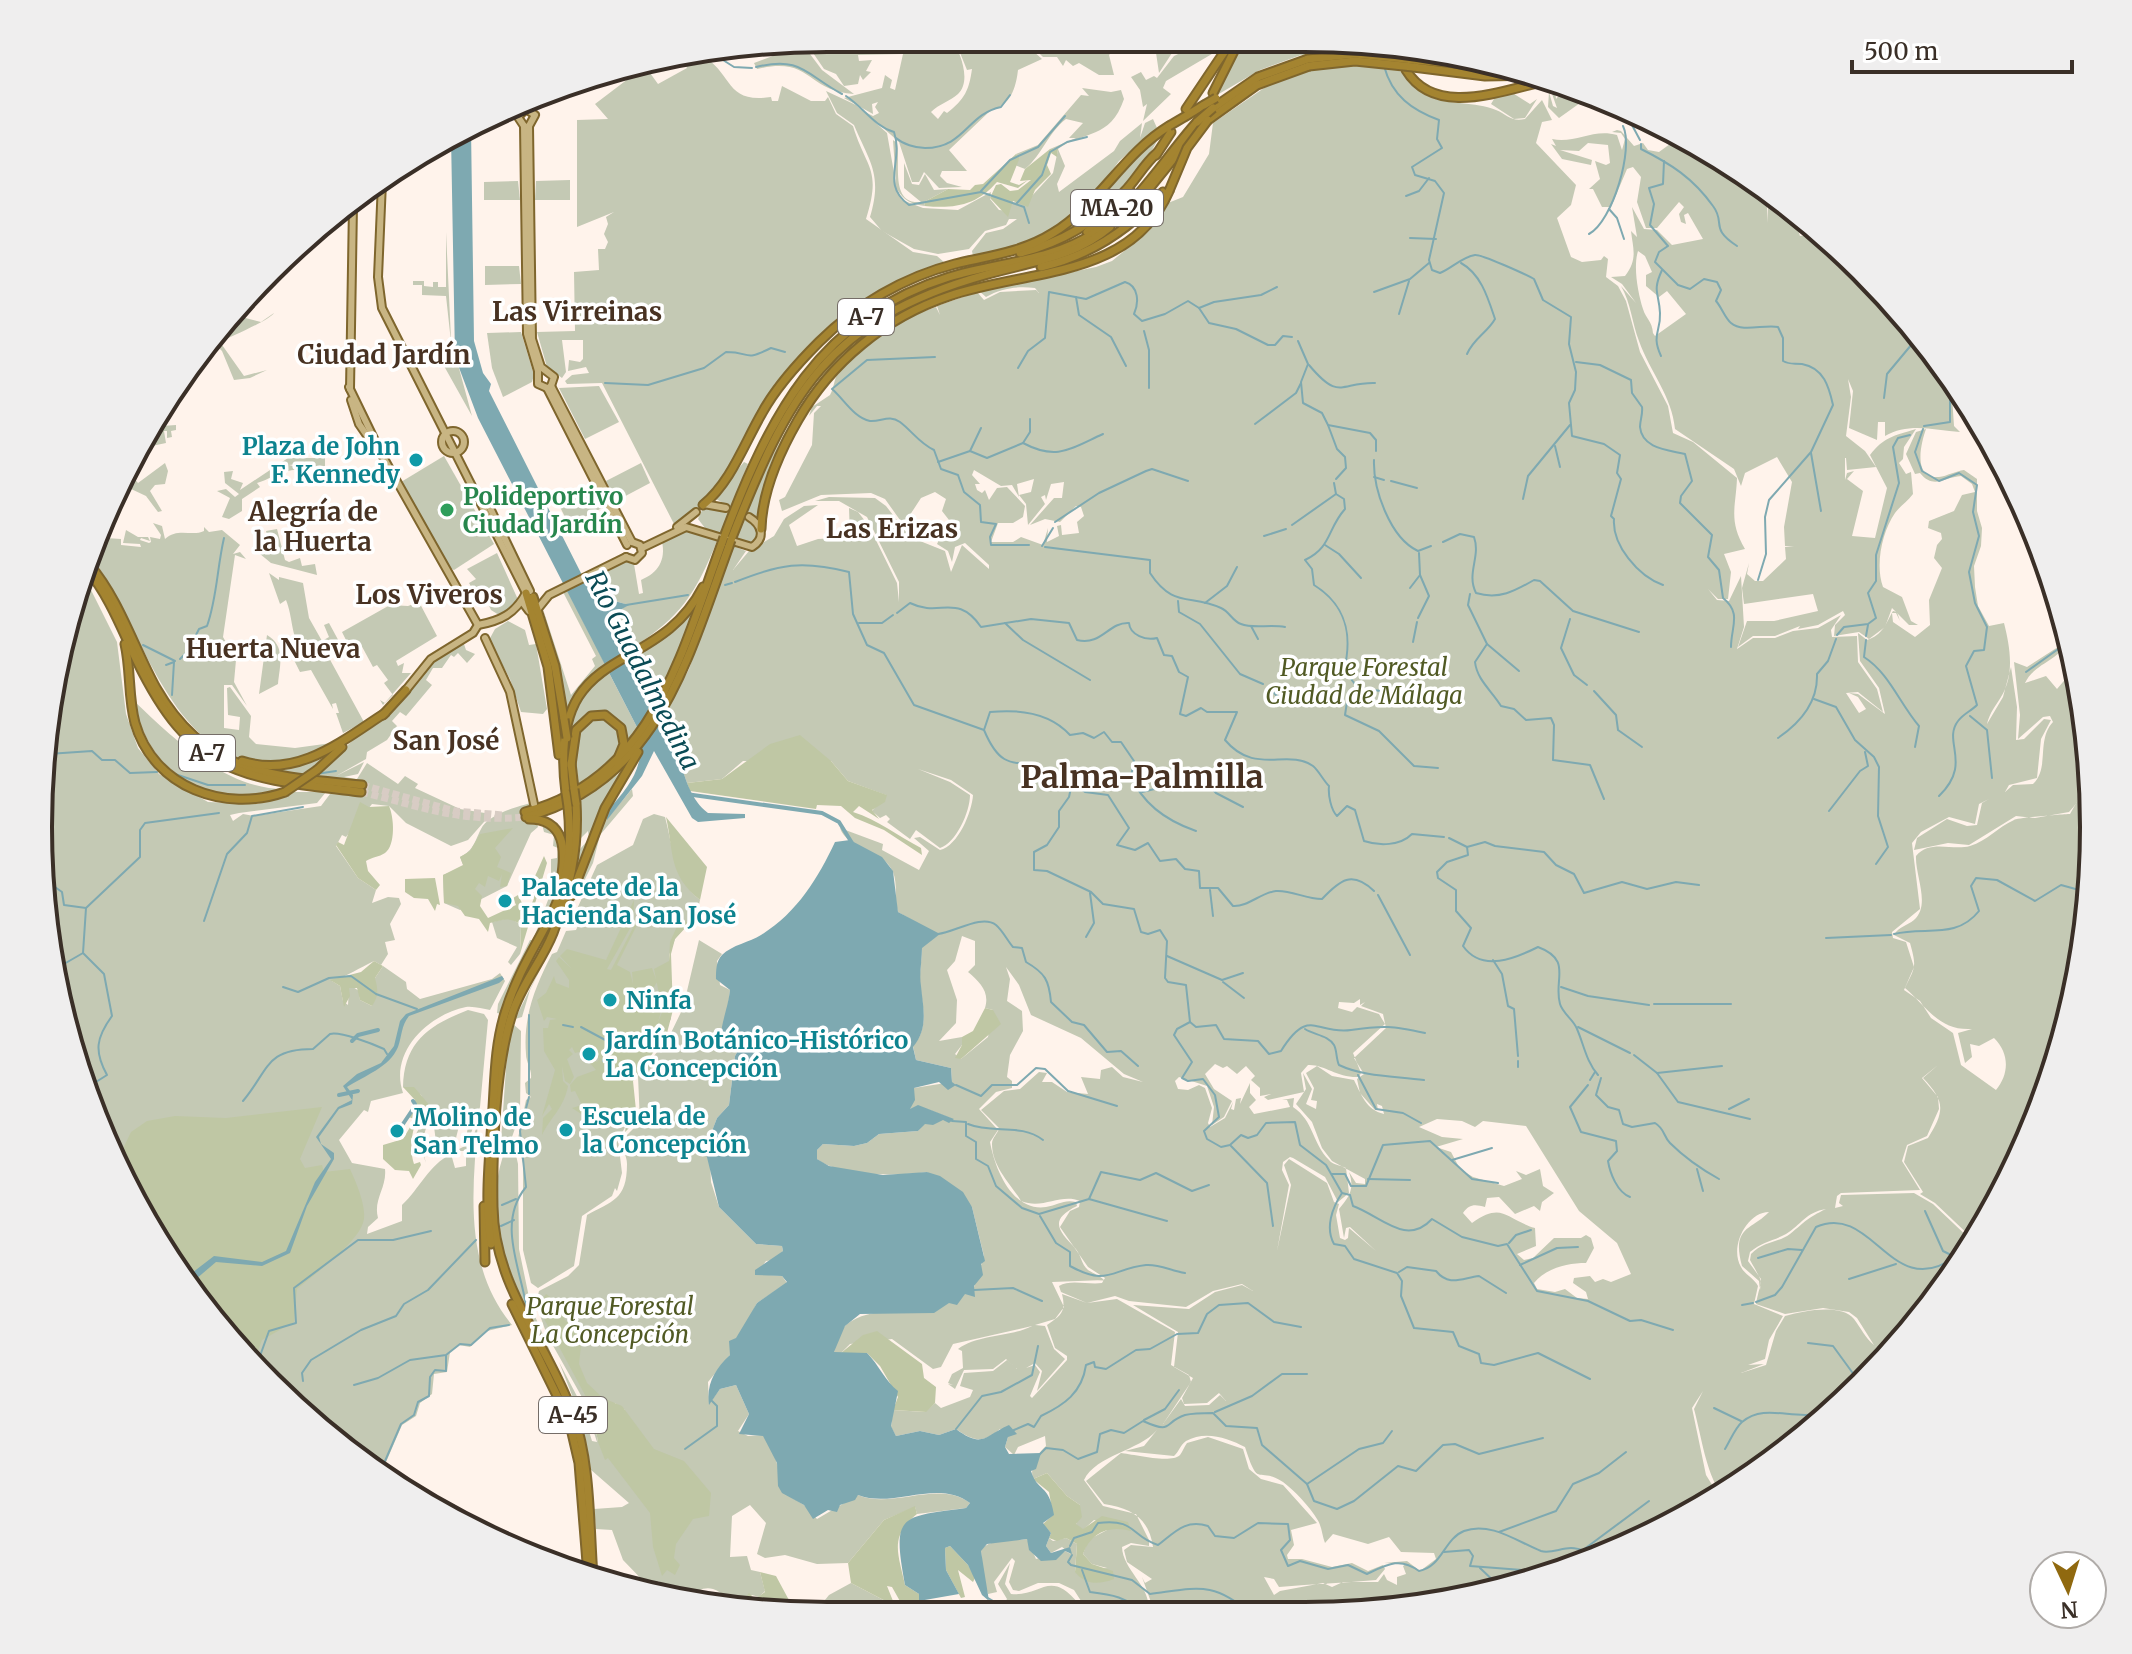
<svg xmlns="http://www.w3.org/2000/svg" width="2132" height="1654" font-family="Merriweather,serif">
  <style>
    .green { fill: #c4c9b4; fill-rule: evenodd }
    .forest { fill: #bfc7a4 }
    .water { fill: #7ea9b1 }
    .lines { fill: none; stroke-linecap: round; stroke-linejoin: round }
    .stream { stroke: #7ea9b1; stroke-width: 2 }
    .canal { stroke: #7ea9b1; stroke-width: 4 }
    .major-tunnel { stroke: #d8ccc4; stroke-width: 6; stroke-dasharray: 6 3; stroke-linecap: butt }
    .highway-tunnel { stroke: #d8ccc4; stroke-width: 7; stroke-dasharray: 7 3.5; stroke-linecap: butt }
    .major-casing { stroke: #7f662d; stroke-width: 10 }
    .highway-casing { stroke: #7f662d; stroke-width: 11 }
    .major { stroke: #c8b583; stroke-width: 6 }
    .highway { stroke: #a48430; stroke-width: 7 }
    .highway-bridge-casing { stroke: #7f662d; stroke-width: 11; stroke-linecap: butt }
    .highway-bridge { stroke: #a48430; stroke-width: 7 }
    .culture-dot { fill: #0f9aa8; stroke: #fff; stroke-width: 3 }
    .leisure-dot { fill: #2e9e5b; stroke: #fff; stroke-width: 3 }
    .labels { text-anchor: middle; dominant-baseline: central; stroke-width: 7; stroke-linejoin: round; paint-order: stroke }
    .shield { fill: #fff; stroke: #756d68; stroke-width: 2 }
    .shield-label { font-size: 22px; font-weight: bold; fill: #3a2f27 }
    .culture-label { font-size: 24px; font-weight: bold; fill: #0d838f; stroke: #fff; text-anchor: start }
    .leisure-label { font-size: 24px; font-weight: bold; fill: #27864d; stroke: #fff; text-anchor: start }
    .park-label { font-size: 24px; font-style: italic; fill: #515a24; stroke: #fff }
    .neighbourhood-label { font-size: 26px; font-weight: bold; fill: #483222; stroke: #fff }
    .water-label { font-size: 26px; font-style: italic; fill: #0a4b55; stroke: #fff }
    .district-label { font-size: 32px; font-weight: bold; fill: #483222; stroke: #fff }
    .rim { fill: none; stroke: #3a2f27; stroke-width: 4 }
  </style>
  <rect width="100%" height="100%" fill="#fff3eb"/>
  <!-- green -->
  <g class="green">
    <path d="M827,38h124c9,13 21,43 7,56 -8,7 -19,10 -27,18l7,7 6,-8 3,2c18,-14 22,-23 25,-44l-5,1 -13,-32 251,1 -33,14 -13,20 -4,-27 -5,-3 -9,5 -20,-6 -12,13 5,20h-15l-20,-12 -6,3 -7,-6 -3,6 -6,-9h-14c-16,-18 -43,-14 -65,-17l54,10 10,9 -24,11c-2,17 -7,36 -27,40l-42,40 18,21h-25l-2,5 7,7 15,4 -23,1 -15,-16 -5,10h-7l-13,-40 -34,-30 8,4 6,-3 -4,-6 3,-5 -6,2 1,10 -29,-16 38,-10 3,-13 7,5 -2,8 5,2 8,-36 -45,1 1,6 13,-1 -6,11 5,1 -8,8 -3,-5 -2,9 -14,2 -8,-12 -12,-5 -15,-22 1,-7z"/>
    <polygon points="1225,39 1217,51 1166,81 1163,88 1171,94 1143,121 1147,104 1143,107 1140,90 1131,77 1141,72 1146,80 1154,76 1157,78 1174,56 1207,40"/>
    <path d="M1245,39h38l3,11 8,-11 11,9 15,1 -13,-9h30l37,14 -9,-7 -26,-7 41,4 8,23c20,3 24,19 40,28 21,11 47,6 68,15 12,5 15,12 29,9l17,-19 10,20 -10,2 -6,21 40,42 -5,20 -14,13 14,39 11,5 19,-2 3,-4 4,3 -2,18 12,9 8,15 14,51 28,54 5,27 20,9 44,36c-1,29 -9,42 8,71l-21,5 7,18 -3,27h-10l-10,-10 9,11 12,1 12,-25 3,51 -7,22 16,-11h22l18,-7 25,-3 23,-13 -10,15 1,7 25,-1 1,26 19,27 6,23 -25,-20 -12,1 13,20 7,-4 -8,-12 -9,-4 9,1 27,20 -6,-26 -19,-27 -2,-28 9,7c16,-5 19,-17 26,-29l4,1 3,9 -4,-8h-4l1,9 22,15 15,-12 -1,-25 13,-32 -8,-10 3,-13 5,-6 -1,-6 -13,-5 1,-7 25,-10 8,-16 13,-3 -3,-8 -11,-8c-17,1 -27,14 -41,-3l-5,1 -9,-20 10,-22 10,-3c-5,14 -14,50 13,48 8,-1 17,-6 25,-7l13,9v32l5,17 -1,18 -7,20 1,21 3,19 11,20 15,-3c6,24 11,52 -3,74 -6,10 -11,15 -14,27l16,-27 8,-30 6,40 -1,33 8,-1 20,-20 7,1 -10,19 -4,39 -28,7 -4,7 8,-7 20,-1c17,-16 3,-44 20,-62l-3,-6 -7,1 -25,22 2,-24 -6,-53 13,5 31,-20 3,-8 -5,-36 -12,-17 -1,-9 7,-8 -1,14 8,12 11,45c-8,21 -34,23 -43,43l21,-7 11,13 17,-20c11,44 31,106 -5,143l-34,6 -19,-2 -47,29 -21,-2 -34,7 3,-12 30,-19 20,7 10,-1 5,-22 7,-4 -10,5 -4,20 -26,-7 -28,15 -9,11 8,66 -28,23 1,6 13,4 8,25 -10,23 16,11 11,17 22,15 8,32 35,25c13,-16 14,-36 -2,-52l-15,8 -9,-2 2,13 -7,6 -7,-30 14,-4c-33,2 -45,-22 -67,-41 10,-21 12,-20 5,-45l-16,-8c5,-9 13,-9 20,-15 17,-15 1,-44 2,-64 14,-17 36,-5 54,-10 17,-5 28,-19 44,-26 2,-2 49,-6 56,-6l13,-23 6,-4 3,91 -25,153 -54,145 -40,63 -38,-36 -15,-9 3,-2 -19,-30 4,-16 20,-8c18,-28 16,-38 -5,-60l15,-13 -16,13 16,19 1,12 -12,27 -20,9 -5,16 18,29 -79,3 -4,3 -2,12 8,-2 -4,-3 2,-8 73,-2 19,11 39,37 -41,66 -45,48 -11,-9 10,10 -23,20 -36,44 -105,75c-16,-27 -19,-56 -27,-86l9,-18 -11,17 14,67 13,21 -19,14 -142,64 -201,40 -207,1 2,-10 -10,-28 3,6 7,-4 -25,-17 -3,-12 7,-5 22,2c-4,-29 -22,-39 -49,-43l-18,-23 35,-28c11,1 50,11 59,2 3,-4 4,-8 7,-12l21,-6 35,12 6,20 12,10 22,6 34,38 -26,7 3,15 -7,10 1,4h14l30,8 20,-4 16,8 15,-6 2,4 -9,11c-34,3 -62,4 -97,7l-5,-8 -10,-2 10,18 6,-4 43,-8 9,4 11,-5h35l6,-8 3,6 10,5v-8l9,-3 -3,-8 3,-2 -22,-1 23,-2 13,10 16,-12 -2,-6 -33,-1 -12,-15 -21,7 -35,-10 -8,9c-3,-7 -3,-17 -8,-24 -7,-12 -23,-29 -34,-37 -26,-17 -24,9 -38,-35 -17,-9 -40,-17 -59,-6 -6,4 -7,11 -12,15l-49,-5 19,-5 13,-16c-18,21 -61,25 -73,50l19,26 33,8 13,26v6l-18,-3 -9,4c1,25 32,40 26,68h-45l-4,-9 -16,-2 -9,-14 -15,-7h-21l-19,8 -6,-1 -4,-8 6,-21 -3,-3 -18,24 3,10 -9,2 -5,-14 -2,-30c11,-13 30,-8 46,-11l9,20 29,-8 6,3 -9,-7 -11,6 -5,-7 3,-8 4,3 13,-3 11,6 -2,27 32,-3 -15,-4 -9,-10 5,-14 21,-11 10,-1 -25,-8 -11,10 -7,-5 4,-20 -13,-9 -20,-23 -14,6c-4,-13 6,-27 13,-33l-1,-10 -27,11 -4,8 -9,-8 3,-10 -8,-8c-17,15 -27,12 -44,0l-17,6 -19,-4 -24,5 -5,-9 2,-17 32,2 10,-9 6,5 29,-11 3,-7 -13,-4 4,-13 29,-2 14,-11 10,9 -11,-10 -13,10 -29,1 -9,19 -7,-5 5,1 -5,-2 4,-9 11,-6 -1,-17 -4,-2c21,-15 54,-12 74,-23l-79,18 -12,23 -8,2 -41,-30 -42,5 -9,9h-7c1,-49 66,-43 100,-41l2,-4 38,-21 10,-31 -12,-49 -45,-35c-28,4 -88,5 -110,-13v-9l6,-6 31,2 13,-3 12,-9 39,-3 7,-8 25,-5 -23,-9h-17l4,-21 38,-6 -1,-14 -35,-8 -3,-14c16,-18 10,-39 7,-60 -1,-12 2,-26 2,-39l16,-12 -40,-23c-4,-12 0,-28 -5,-40 -10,-23 -46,-23 -53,-44l43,16 -1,6 37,20 10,-19 -15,-13 6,-1 20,13c18,-4 32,-38 33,-55l-22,-15 -33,-11 32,13 20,13c0,17 -14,48 -30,53l-24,-18 -6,9 -23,-17 3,-3 -4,-4 -6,3 -8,-7 14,-16 -38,-14 -17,-20h-88l-21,18 -35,4 -16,-46 -9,-16 27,-52 44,-123 13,5 -13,19 16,-19 25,-15 10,-17 20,-13 14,-1 -29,20 8,21 21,-7 32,-2 -1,-29 9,4 11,14 28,57 2,19v-20l-32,-65 -28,-16h-24l14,-4 46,1 11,8 24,31 35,14 6,21 11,-27 27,24v-4l-24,-22 -10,4 -3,15 -4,-11 -11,-7 12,-24 -7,-9 4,-12 -11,-7 -14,6 -15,23 26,19 -22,-6 -25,-35 -14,-6 -50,2 -39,16 -3,-11 6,-3 27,-52 2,-32 7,-7h-4l-8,10 3,-9 18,-12c4,-7 4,-16 8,-22 20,-30 64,-55 98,-66l4,8 -3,-9 40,-14 7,8 16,-8 36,-2 3,3 -4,-5c-18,-2 -33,0 -49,9l-7,-6 117,-24 16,-6 38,-31 18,-27 15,-6 26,-43 4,-31 54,-37 43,-17 -3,-13 -6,-1 -41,15 -43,25zM974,470l27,16 11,-1 7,12 -2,-13 17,-5 -3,13 -12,3 7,9 2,21 17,-21 -4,-7 4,-2 1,5 5,-16 13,-2 -2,16h-8l-24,27 15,-6 15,3 16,-16 5,1 3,9 -7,6 2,11 -17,2 -1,-10 -4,1 2,10 -12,6 1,-14 -5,17 -22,-8 -8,5h-22l7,-19h15l10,-6 2,-11 -18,-19 -10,1 -8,12 -4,-10 -3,3 -5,-3 -2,-6h5l-8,-9zM962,936l13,5v24l-7,7c12,10 22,20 17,36l8,2 -5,27 -27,22 -6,-5 7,-9v-8l-23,4 17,-18 1,-23 -10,-30 8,-9zM1006,967l13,18 12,30 50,23 43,36 19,8 -20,-5 -11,-10 -11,3 -1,9 -19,-2 7,17 -21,-2 -15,-10h-10l5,-9 -8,-1 -19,17 -16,2 -23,19 18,18c-1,6 -7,9 -7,16 0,23 19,40 29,57 22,9 39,-8 59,0l-1,6 -9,4 -10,16 28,40 17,11 -3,5c-14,2 -32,-4 -43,3l2,6 26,11 -25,-9c4,17 0,21 -15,31l8,23 12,8v4l-35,38 -2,-2 10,-24 -5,-7 -9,3 9,-5 7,8 -5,20 28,-32 -11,-10 -9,-23 -10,-1 20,-6 9,-12 -12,-25 52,-2c-5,-5 -10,-6 -16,-10 -7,-6 -7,-16 -13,-22 -16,-17 -27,-28 2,-42l-1,-4c-12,-3 -18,3 -30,5 -34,5 -51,-38 -56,-65l8,-12 -19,-21 17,-17 16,-4v-7l-5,-4 3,-22 13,-24 -1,-20 -15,-10 3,-22zM1360,999v6l5,-3 -4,4 22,8 3,14 -32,30 10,16 -7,5 3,14 15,17h3l-1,-6 5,2 2,8c-18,-4 -23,-20 -30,-34l-22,-4 -15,-10 -11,7 8,15 -3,12 6,1 -1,8 -10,-5 6,-15 -9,-16 3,16 -10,15 16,18 10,26 10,13 33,18v5l-9,-1 -7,-11c6,17 0,25 -10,37l5,29 2,-10 4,-1 26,24 -27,-23 -1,10 -3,2 -5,-2 -4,-23 3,-11 -5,-2 -7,-19 -38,-24 -5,6 7,20 -14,66 12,-66 -7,-15 1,-8 7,-5 3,1 32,19 13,25 11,-9 -3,-25c-6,-3 -13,-3 -17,-8 -17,-17 -15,-39 -36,-53l1,-9 -12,2h5l3,7 -36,7 -5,-7 7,-7 -6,-7v-10l-10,21 1,-6 -5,1 -2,11 -3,-1 2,-7 -8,16 -15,9 -2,-4 4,-15 -7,-20 -6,-3 -11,5 -10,-1 -3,-8 4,-4 28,9 7,21 -2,18 12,-8 8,-16 -18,-12 -9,-15 10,-10 8,4 4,-2 10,8 9,-8 9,10 -4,4 9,8v8l11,-2 -7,3 4,3 36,-8 -3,-19 7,-8c16,-1 29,13 51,12l2,-4 -8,-20 32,-29 -6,-10 -22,-7 -5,5 -14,-4 1,-6 15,1zM1437,1119l25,2 13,6 8,-6 43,5 53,85 38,32 14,31 -20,8 -8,-3 -8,3 -5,-6 -16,2 -1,5 13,9 2,7 -11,-1 -12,-9 -10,3 -18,-3 -3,-6c12,-15 34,-20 52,-20l8,-15 -3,-10 -5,-3 -5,3h-27l-21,20 -9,2 -7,-6 19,-8 -1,-18c-30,-9 -32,-27 -63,-5l-9,-10c6,-9 12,-9 22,-6l2,-9 12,-1 16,17 19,-8 6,5 2,-9 12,-9 -11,-7 -3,-17 -14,6 -10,-4 6,8 -18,7 -31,-9 -13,-8 -9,-17 -15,-5 27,-8 -21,-2 -23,-10zM1826,1209c-19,9 -20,12 -36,25 -12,9 -26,7 -39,20l-1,6c16,29 11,15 6,44l29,10 38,-6 26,4 8,6 17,27c-9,-7 -13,-17 -20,-26 -13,-16 -51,-8 -69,-3l-9,15 -10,34 -25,8 23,-9 -16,1 17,-6 4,-19 14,-24 -29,-12 4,-18c-4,-8 -13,-11 -17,-19 -12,-20 6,-55 28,-55 -17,18 -38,14 -27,54l17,15 1,9 1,-11 -13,-18 2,-9c12,-10 23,-11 36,-18 15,-9 20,-22 40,-25zM1242,1284l11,7 -11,-6 -27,7 -26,17 -56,-4 45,27 -4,35 19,11 -11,20 2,6 23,-1 12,-10 7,8 -6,-6 -11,10 -24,1 -4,-7 -18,25 28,-42 -2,-7 -18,-10 4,-33 -58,-33 -30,4 28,-7 14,5 57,6 27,-16z"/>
    <path d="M807,41v9l15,20 32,24c-49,-3 -41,-38 -97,-25l-3,-6 38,-14 2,-7z"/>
    <path d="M701,55c33,18 23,49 70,42l1,4h6l4,-15 29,15h14l3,-4 8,17 17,12c13,43 29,42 13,93l47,33 24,4 8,7c-69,24 -127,64 -171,124 -29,39 -54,119 -100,137l-72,-141 -35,1 -2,-3 7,-6 17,-2 -3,-6 -18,4 1,-11 11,2 3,-3v-19h-21l4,32 -4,6 -15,-11 -10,-35 38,-1 -1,-59 25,-2 -1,-21h7l3,-7 -4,-8 4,-10 -2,-7 8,-5 -37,15v-107l31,-1 -13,-15 50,-38 13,18 29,-16 -5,-11z"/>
    <polygon points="1569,84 1597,96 1595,105 1587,107 1583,102 1588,98 1585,93 1580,103 1559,118 1548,107 1549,92 1553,106 1557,108 1551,91 1555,91 1556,99"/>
    <path d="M1082,88l29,4 10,-2 3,9c-14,41 -40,31 -66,50l7,17 -8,18 2,8 55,-41 6,-10 22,-18 -2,15 5,-15 8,-4 4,9 -38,33 -23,32 -40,36 -40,19 -43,8 -1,-5 14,-18 17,-4 14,-10h-8l-3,6 -21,6 -16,18 -31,5 -24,-5 -32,-18 -12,-14c13,-43 -1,-56 -16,-92l-17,-12 -11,-22 30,14 31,28 9,51 -3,-44 4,3c4,19 -8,62 24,59l-17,-14v-25l8,21 7,1 6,-11 9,16 14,-1 -24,13 1,4c-14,-2 -22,-6 -28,-17l5,11 21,8 35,2 33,-18 -1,7 9,11 11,1 -1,-7 21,-6 23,-25 5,-23 -8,-1 26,-11h-7l14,-15 -17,-4c-19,15 -23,35 -41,50l-10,-4 5,-8 -4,-3 22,-9 43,-50 8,1z"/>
    <polygon points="1511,92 1530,104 1537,99 1525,118 1514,119 1491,104 1497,94 1503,96"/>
    <path d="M1617,130l4,1 13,15 9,-3 5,7 11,2 22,-16 86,54v33l2,-32c23,14 23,19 31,45l6,-1 -1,-16 8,13 10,5 75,70 19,26 10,26 15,9 9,13 3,45 6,6c-25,-2 -52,-10 -75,4v-14h-7l-1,18 -28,-12 4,-37 -5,-12 3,18 -5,39 19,15 11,16 -29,3 -1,-12h-1v22l2,-7 7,-2 -7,8 16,12 -11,45 23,2 12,-50 -17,-33c14,-18 23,-19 46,-26l-12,18 -1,12 -4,4 7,11 5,-2 2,22c-5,7 -13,12 -18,19 -13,19 -20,52 -12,74l19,10 9,24 7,4h-9l-17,-17 -7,19 -16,12 -10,-7 -25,4 1,-11 10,-10 -2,-4 -25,14 -20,4 2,-3 -25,10h-22l-15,11 9,-26h27l44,-10 -5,-17 -69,10 -2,-16 7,-25 -2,11 8,7h8l23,-22 -1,-12 9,-1h-9l-1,-19 8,-45 -15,-25 -32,16 -4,13 -7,-17 -59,-40c-3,-33 -25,-57 -36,-88 -7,-18 -8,-38 -18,-55l15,17 -14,-19 -11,-7 14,-1c13,-17 8,-27 6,-45l6,6 -5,-30 12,22 13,1 15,15 31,-6 -15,-26 -4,2 2,9 -5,-2 -2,-8 5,-7 -5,-5 -22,26h-11l-9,-26 4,-25 -8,-10 -6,2 -16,38h-9l-9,-18h-4l11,-10 -5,-18 11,4 4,-2 -2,-18 -20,-2 -9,8 -19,-1 32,10 -1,5 -29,-6 -11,-15 5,2 -4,-7c23,5 41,-11 65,-4l5,15 3,-11 -4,-6 -9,-1zM1638,251l7,5 7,16 -6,3v11l13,11 8,-6 19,23 -31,22 -17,-25 15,22c-1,-12 -7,-14 -10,-24 -5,-16 -10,-42 -5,-58z"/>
    <path d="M1160,134c-23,54 -72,91 -125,113l15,-9z"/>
    <polygon points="570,180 570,200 535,200 536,181"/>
    <polygon points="518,181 520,200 484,200 484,182"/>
    <polygon points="446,232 451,339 472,416 439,357 452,351 446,296 422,295 422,285 413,285 413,281 424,281 424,286 433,287 433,282 438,282 438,287 446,287"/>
    <polygon points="485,266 519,266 521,284 485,285"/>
    <path d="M274,313c-4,7 -44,24 -54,29l24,34 23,-6 -17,8 -16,2 -12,-29 -9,-9 21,-27 27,7z"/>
    <polygon points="521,332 534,375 532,382 503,397 492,368 487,333"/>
    <path d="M842,353l-46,64 -38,100 -8,-3 -2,5 9,9 1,7 -7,8 -16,-2c29,-70 55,-132 107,-188z"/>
    <polygon points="599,386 619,422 585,439 559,388"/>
    <polygon points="176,425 176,430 171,431 172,437 167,438 167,431 164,431 166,443 147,447 143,434 146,447 140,448 131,475 138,483 165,463 168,471 165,484 155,485 150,491 162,511 158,512 146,496 129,488 124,481 143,433 148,427"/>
    <polygon points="444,456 494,544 454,570 450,568 401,482"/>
    <path d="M288,458h37v8l-18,3v-6l10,-1 -28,3 15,4c-26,1 -30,9 -47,14l3,4 -18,12v12l-13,8 -7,-2 8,-19 -13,-7 9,-2 9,8 4,-3 -14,-11 -1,-11 9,-1 -2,8 12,4 -3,7z"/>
    <polygon points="744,462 748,464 720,535 705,528 698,519 702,510 713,508 725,511 727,505 714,498"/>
    <polygon points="641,463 650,483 616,501 606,481"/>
    <polygon points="592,488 602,508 569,525 559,505"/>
    <path d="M153,523l9,3 3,13c13,-12 27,-2 39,-8v-4l5,5 13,-2 18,15 -7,9 7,-2 6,7 -11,-4 -12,82 13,23 -2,22 13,24 -15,-21h-8v43l15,2 1,-13 -12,-2 -1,-27 3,-1 21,29 -2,21 7,7 39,4 44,-6c-22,9 -46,22 -71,21 -99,-4 -126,-139 -176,-205l10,-25 4,5 15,1v6l20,2 -1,-3 -17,-1 3,-13 12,7h10l2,4 -9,-3 -1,2 9,3 2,-1 -1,-5 10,2 1,-4z"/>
    <polygon points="277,529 285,560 289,562 300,558 302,566 315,564 317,575 271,563 254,549 252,547 270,544 266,531"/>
    <path d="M690,531l27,10c-21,52 -36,76 -85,107l2,3 48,-30 17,-21 -46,109 -43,-80 3,-15 15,-9 -31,-10 -12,-15 39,-19 10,3 5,30 4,-1 -2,-13c17,-7 25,-20 21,-38l18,-10z"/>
    <polygon points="497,553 520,604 499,615 491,610 483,593 477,596 482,591 479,586 473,590 469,583 476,579 467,569"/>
    <path d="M269,573l10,7v-3l24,6 6,35 13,23 7,-4 -5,-12 5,-2 13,24 -14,9 36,66 -21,11 -7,-20h3l-3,-10 -4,1 1,5 -22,-39 -11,2 -6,-12 7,-7c-11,-24 -8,-35 -15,-53l-6,4z"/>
    <path d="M84,576l33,66 9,72 12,34 21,26 49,28 49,2 35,-12h34l-9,11 -78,10 -9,2 3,6 10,-7 11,2 67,-10 9,-12 30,1 1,-13 -99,-12 28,-3 39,-13 -18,20h19h-12l35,-34 43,-34 37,-45 35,-20 -4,3 2,6 9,4 -8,9 -9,-10 -4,4 -3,-2 -9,13h-9l-7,12 6,5 -26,31 -6,-4 -8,9 5,5 -10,14 -20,12 -1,7 -30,17 28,-14 -6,12 -14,3 13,2 10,-16 31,21 7,-8 13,8 -3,4 45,21 31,5 -23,26 -17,6 -45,-23 -17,-17 -17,-2 -26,33 -4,-2 -6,11 22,32 18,12 -4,13 16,-6 11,1 2,6 -11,20 5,16 -10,2 3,12 -7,11 -7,-4c-15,7 -26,15 -42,20l8,5 3,15 5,4 1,-17 4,-1 6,4 1,9 12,6 3,-28 8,-12 23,16 1,7 13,10 72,-20 8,-6 5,8 -15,29c-7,-1 -16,-4 -24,-3 -38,8 -77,45 -63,86l-32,8 -3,11 -4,-2 -25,30 13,23 33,6c2,19 -12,30 -7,49l-10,9 -1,7 35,-13v-16c18,-17 27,-40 49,-51l4,14 11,-2v-15h-11l16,-8 7,-20c-6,69 -14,144 34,202l-25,6 -17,16 -11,-2 -9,7 -3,20 -13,2 -2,20 -12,9 -4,13 -14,9 -22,51 -146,-128 -90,-126 20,-103c-27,3 -35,18 -46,40l-53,-127 -27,-205 27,-204z"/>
    <polygon points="567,590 605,664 588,680 567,714 543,609 571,695 595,666 592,659 596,656 563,592"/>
    <polygon points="419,602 437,636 396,661 398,666 404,663 402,673 411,673 383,705 380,700 385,703 393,695 384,683 388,680 377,665 373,667 359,641 348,644 342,632 390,605 408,606"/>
    <polygon points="508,621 525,630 529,645 536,644 547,709 543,714 521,712 510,679 489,640 495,629"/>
    <path d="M267,635c19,11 13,30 11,49l-19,10z"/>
    <path d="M607,669l32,62 -14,19c3,-17 -2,-29 -18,-36l-25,5 -12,22c-3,-30 17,-53 37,-72z"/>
    <path d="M134,701c39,37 91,88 150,88 -72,30 -136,-16 -150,-88z"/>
    <path d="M597,718c16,2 20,7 26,23l-13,20 -32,26 -3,-27 4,-30z"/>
    <polygon points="620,773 576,872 580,849 589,839 588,831 581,838 579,801"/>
    <polygon points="632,789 633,796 600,835 593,863 530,990 522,1017 515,1019 564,921 607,811 607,819"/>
    <path d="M531,803l7,24 -7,6 -24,53 -47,24 -16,-7 -1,-28 21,-8 -4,-10c14,-6 16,-19 21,-28 6,-14 37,-23 50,-26z"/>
    <path d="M654,814l11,3c8,30 9,62 35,83l-5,22 -5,-2 -15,19 -6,16 2,64 -43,58 5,36 -15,27 4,33 -5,18 -2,-3 -3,8 -30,20 -8,50 -36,22 -7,-5 -8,-33v-87l-6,-20 9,-43 5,-3 -5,-4 -1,-10 6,-5c1,-9 -5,-15 -5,-24 -3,-38 9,-67 26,-100l5,-2 9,-21 10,-1 6,-13 -5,-8 20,-44 36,-20 10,-26z"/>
    <path d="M542,824c56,28 -28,150 -41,190l-4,-1 1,-9 32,-64h3l24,-64 -3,-5 -3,7v-19l6,-1 1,-10 -5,-2 1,-11 -10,-3z"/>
    <polygon points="504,919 512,919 521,925 520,954 511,965 508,962 517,947 497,938 492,922"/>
    <path d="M699,940l23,14 -5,7 3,24 10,5c-2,22 -8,39 -8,61l17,-21 8,3 -12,23 -6,49 -12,13 -8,21 2,43 8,25 37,37 26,2 1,5 -8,9 -9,1 -10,13 26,2 5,7 -30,20 -27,52 -22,27 1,22 11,-15 16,-4 13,29 -11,17 10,5 15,-1 9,12 14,47 18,11 13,14 41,-24c34,15 80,-16 112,8l-4,5 -49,6 -2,-7 -31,13 -36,43 -31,1 -32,-9 -20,3 -8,-4 9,-31 -16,-18 -18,11 -2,41 17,-1 4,14 9,2 5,19 -6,6 -7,-2 -8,3c26,17 35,2 58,8l-4,7 -13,-7 -4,5c-12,-1 -33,1 -44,-4 -9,-4 -13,-15 -24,-18 -23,-7 -38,37 -54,-8l-4,4 6,12 -12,-4 3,-3 -29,-30 -11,-30 -16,-1 -2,-20 28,-2 7,-4 -39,-34 -9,-51 -22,-56 21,40 12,39 5,1 -14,-43 -36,-64 -11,-31 3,-13 29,-15 11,-11 8,-50c25,-14 40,-15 40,-51 0,-9 -6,-15 -5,-24l18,-18 -2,-46 31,-39 14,-29zM615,1403l10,7 -27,32 -6,-34z"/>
    <path d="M468,1010l16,4 4,6 -8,87 -12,35 -3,1 3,-16 -9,-1 -6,24 -15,7 -5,-38 -4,-1 -5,17 9,24 -10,-23 -4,1 7,26 -10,-29 9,-17 -6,-4 5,-11 -3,-7 -18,-8c1,-45 26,-62 65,-77z"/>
    <path d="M513,1024l8,7 -1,83 -8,23 6,27 1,85 12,58 22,51c-32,-59 -74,-130 -50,-202h-3l7,-103z"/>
    <path d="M1010,1563l-5,21 6,10c31,3 38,-26 68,10l18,5 4,6h-104l10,-16 -9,-15z"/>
    <polygon points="851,1583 895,1606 897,1609 890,1616 847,1608 831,1616 813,1615 829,1595"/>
  </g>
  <!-- forest -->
  <g class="forest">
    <polygon points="1050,149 1058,149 1057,157 1051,153 1047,165 1051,174 1035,190 1028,207 1013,201 1008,217 990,198 996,185 1001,184 1010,191 1018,190 1031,180 1020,181 1025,169"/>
    <path d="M1016,154l4,3 -10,25 9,3 9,-5 -10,8 -21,-6c-20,23 -42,27 -72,24l-1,-4 24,-13 22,1 5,-5 8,-1z"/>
    <path d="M800,735l31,26 17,20 39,14 -2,7 -13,8 7,9 -20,-13 -6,6c25,8 45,24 68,36l1,7 -38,-25 -29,-12 -14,-12 -24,-1 -1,4 -126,-18 -3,-8 35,-4 48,-35z"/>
    <path d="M360,802l9,5 20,-1c5,11 7,39 -4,47 -6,4 -13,4 -19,8l2,10 12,14 -4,5 -18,-12 -22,-33 2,-3 6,3z"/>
    <path d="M666,817l41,50 -7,33c-32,-26 -26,-47 -34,-83z"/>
    <path d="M513,828l-18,20 6,9 -4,10 14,6 -4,13 -7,1 2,-13 -3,7 -11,-5 -3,11 -6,-4 -4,6 7,7 -2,10 8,12 28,-13 -3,-7 5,-3 5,10 7,3 4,-10 -7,-4 17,-38 3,7 -27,91 1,-29c-12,-9 -18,-5 -31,-2l-2,9 -9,-13 -14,-3 -7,-10 -14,-3 -1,-28 20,-10 -3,-8 10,-6 10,-17z"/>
    <polygon points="435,878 440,905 437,904 435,911 428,899 414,898 405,892 405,879"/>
    <path d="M634,900l-1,23 -26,46 4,1 24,-46 14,-14 -1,5h5l-16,10 -20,40 13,7 3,12 -1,-12 20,-4 5,14 -6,10 11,16 -4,14 5,-12c-4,-15 -6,-27 -9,-41l15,-8 1,-19 9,-20h16l-1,6 -5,-4 -14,15 -4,15 2,56 -6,23 -34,48 4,39 -12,12 2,-13 -8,-8 4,13 -4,-3 -24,2 -23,-15 10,-3 -7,-14 -4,1 -1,-7 7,-8 19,-7 -13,-15 14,7 2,-3 -16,-8 -8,2 -3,-6 -3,3 4,4 -6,5 7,18 -4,7 -5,-3 -3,-15 1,15 5,5c-4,22 -18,32 -26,49l1,-17 9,-9 -3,-5 -7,12 13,-46 -11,-19 -1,-23h5l2,-8 7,-1 -10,-2 -3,4 -7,-21 9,-7 8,-17 2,7 13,5v-8l-13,-19 3,-4 13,12 -12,-13 7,-7 39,11z"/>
    <path d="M374,961l9,5 -8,12c3,12 4,18 -3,28l-12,-6 -3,-12h-8l1,8 -6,11 -4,-21 -10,-6 31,-8z"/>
    <polygon points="985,1008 993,1010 1001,1024 961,1059 955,1058 962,1045 962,1037 973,1031"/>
    <path d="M403,1087h11l17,20 -7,-1c-11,17 -16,38 -10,58l6,-2 1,3 -8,14 -4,-8 -14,-1 -12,-11v-14l20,-6 12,-20 -7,-2 7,-17z"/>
    <path d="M322,1107l-22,52 5,9 17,-3 2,7 26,-3c6,13 18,40 13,54 -7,21 -48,51 -66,66l-3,33 -32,18 -9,24 -19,-16 -90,-126 -26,-63 13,-27 16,-11 28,-5 51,2z"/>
    <polygon points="546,1294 570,1311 564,1319 582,1336 579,1364 587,1383 603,1398 622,1406 654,1449 684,1461 711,1493 709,1516 693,1519 676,1544 674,1558 680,1565 675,1575 667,1570 662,1576 653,1547 650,1513 608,1458 605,1460 598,1442 592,1408 543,1317 540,1302"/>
    <polygon points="877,1331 922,1364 924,1378 936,1387 935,1403 926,1412 893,1410 898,1397 880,1366 867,1353 841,1353 863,1335"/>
    <path d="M1047,1473l20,23 13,9 2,12 -6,7 7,5 19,-13 26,6 3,9c-22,-6 -40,1 -48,23l9,10 21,7 1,8c-16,6 -28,6 -39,-7l2,-28 -11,-6 -9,3 -8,-3 2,-5 -8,-9 10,-9 -4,-23 -16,-13z"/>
    <path d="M915,1506l2,8c-28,23 -19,38 -12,71l14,9v7l-18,2 -9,-16 -5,-1 8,20 -44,-23 -3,-20 36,-43z"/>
    <polygon points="950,1546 968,1565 975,1578 973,1582 958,1570 965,1597 961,1598 946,1570 945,1548"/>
    <path d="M760,1572l16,4 14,26c-16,11 -31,6 -46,-3l5,-6 6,6 10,-7z"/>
  </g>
  <!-- water -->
  <g class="water">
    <path d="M471,128l3,213 9,32 8,11 -2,7 100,198 15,9 25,7 -16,9c-12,26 45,96 57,121 14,26 13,59 38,78l37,1v4l-47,4 -6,-4 -38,-67 -12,25 -35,44v-9c23,-25 39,-45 32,-80l-161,-313 -23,-61 -4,-221z"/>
    <path d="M850,840l32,17 11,14 5,41 42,22 -18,14c0,12 -3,27 -1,38 2,22 8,42 -8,61l3,13 35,8 1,14 4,3 -8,5 -9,-8 -25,6 1,12 -5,9 8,-4 36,14 -5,4 -6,-3 -10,5 -8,-1 -7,7 -39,3 -12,9 -13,3 -31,-2 -6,6v9l12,7 54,9 44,-3 13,4 23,16 9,15 13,54 -4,3 2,11 -9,11 1,11 -10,-3 -8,11 -8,-2 -15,10 -74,1 -15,12 -11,26 33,1c12,12 18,28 31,38l-7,35 5,10 24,-5 19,4 17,-6c27,20 28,7 53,-4l8,9 -9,3 -3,10 4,7 32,-1 -5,16 -5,2c6,21 18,12 23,44l-11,8 8,10 -5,13 5,7 19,-6 2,7 -7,-3 -9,9 -15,1 -12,-11 -2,-11 -40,5 -6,7 8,50 -7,-6 -14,-30 -18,-19 -5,2 1,22 13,24 -40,7v-7l-14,-9c-13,-71 -6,-68 61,-77l4,-5c-32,-25 -77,6 -112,-8l-3,5 -15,5 -3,7 -9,-2 -15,9 -9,-14 -22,-12 -4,-7 -1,-23 -14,-27 -24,-2 10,-20 -13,-29 -16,4 -11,16c-3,-21 6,-36 21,-50l-1,-14 7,-3 21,-35 30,-21 -5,-6 -27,-1v-5l28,-19 -1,-5 -26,-2 -37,-37 -14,-58 12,-31 12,-13 6,-49 12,-22 -8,-3 -23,22 5,-5c-3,-19 7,-38 9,-58l-14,-11c0,-8 0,-18 6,-24 10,-10 28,-13 39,-20 36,-22 57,-57 74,-93z"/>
    <path d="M502,976l2,3 -5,4 -90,33c-8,10 -7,20 -11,31 -8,20 -34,29 -51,40l6,8 -1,9 -13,5 -20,28 2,7 13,9v6l-27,47 -17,47 -28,13 -46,-4 -27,23 -4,-6 3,-3 26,-20 48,6 24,-11 29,-69 16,-23 -15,-22 22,-30 14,-7 -9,-14 14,-12 24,-11 13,-17 6,-25 6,-7z"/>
  </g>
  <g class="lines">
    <!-- stream -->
    <g class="stream">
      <polyline points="1377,44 1383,56"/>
      <polyline points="712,53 734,67 752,68"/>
      <path d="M1384,66c8,30 28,44 55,54l-2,19 5,9 -30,19 3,8 20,6 9,12 -15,67 3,10 8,3c12,-5 22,-16 35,-18 6,-1 50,19 59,24l9,21 28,17 -2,27 7,28 -1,18 -6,13 3,33 32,8 16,11 -3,18 4,6 -10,37 3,3c-2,26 24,57 49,66"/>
      <path d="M756,67c45,-11 49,7 86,27"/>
      <polyline points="1589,93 1589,105 1625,112 1640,140"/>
      <path d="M846,96c17,11 28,30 48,36 10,29 -14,52 15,73l72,-13 43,15 5,16"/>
      <path d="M896,138c7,6 19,10 29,10 40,0 42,-34 76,-41l9,-12"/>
      <path d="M1641,144v5c30,15 52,29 72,57 13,17 -4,22 24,40"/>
      <path d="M1664,161l-1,23 -14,4 5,16 -4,21 18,21 -9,6 -4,10 23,23 12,4 14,-10 13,3 4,8 -5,11c6,7 9,17 15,22 12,10 33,1 47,4l5,11v23c7,4 11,2 19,3 22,4 27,23 31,41l-22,47 -42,48 -4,17 1,37 -8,26"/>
      <polyline points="981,191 1010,160 1038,147 1065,116"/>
      <polyline points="1406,196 1419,191 1429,178"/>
      <polyline points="1017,203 1042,175 1050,152 1067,142 1087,137"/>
      <polyline points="1609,209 1617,218 1624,239"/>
      <path d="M1589,234c24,-13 45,-86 34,-108"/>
      <polyline points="1410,238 1436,239"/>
      <path d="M1461,263c20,11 27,35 34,56 -8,14 -21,19 -28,35"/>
      <polyline points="1374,292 1410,279 1429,263"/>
      <polyline points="1076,297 1079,315 1111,337 1126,366"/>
      <polyline points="1199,308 1214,302 1261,295 1277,287"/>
      <polyline points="1399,314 1409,281"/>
      <polyline points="1144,331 1149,350 1149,388"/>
      <polyline points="1916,331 1927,360 1944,370"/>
      <polyline points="1298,341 1308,364 1301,382 1303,403 1322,413 1328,425 1370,433 1376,440 1376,451"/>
      <path d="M1661,356c-10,-22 0,-24 -1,-43 -1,-21 -8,-21 2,-43"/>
      <path d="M935,357l-68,3 -35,29c11,9 22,29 38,32 11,1 19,-7 30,1 12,9 19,21 34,28l7,19 17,6 6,17 16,13 1,17 15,2 -6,13 1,8h38"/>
      <path d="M1576,362l24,3 31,15 1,13 10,14c1,7 -2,13 -2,20 2,22 29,23 45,27l7,27 -11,15 -1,7 32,32 -4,22 11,13 4,28c19,15 8,29 8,49"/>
      <path d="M1309,365c31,37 31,17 66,18"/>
      <path d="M1018,368l10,-17 17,-13 4,-46 37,7 39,-17c14,4 14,21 9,32l8,7 23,-7 23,-13 11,7 10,15 27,6 32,16h7l8,-9 9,1"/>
      <path d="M605,383l43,2 56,-17 22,-16c26,0 17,10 45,-4l14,4"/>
      <polyline points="1884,398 1887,374 1917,338"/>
      <polyline points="1255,424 1296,393 1301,383"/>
      <polyline points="1328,425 1337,449 1345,457 1346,468 1336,479"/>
      <polyline points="1924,426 1950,422 1950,380"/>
      <path d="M1923,429l-8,23 7,19 17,10 20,-8 18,12 -4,27 6,24 -10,36 6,31 12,24 -3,23 -10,1 -8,15 11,39c-6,6 -14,9 -19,16 -16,21 15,42 -19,75"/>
      <polyline points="1023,443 1030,432 1030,419"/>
      <polyline points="1555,446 1560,467"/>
      <polyline points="970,451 981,428"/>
      <polyline points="1811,453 1821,511"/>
      <path d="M1374,460c-1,29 16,78 44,91l13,-5"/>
      <path d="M938,462l32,-11 17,7 36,-15c34,18 47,6 80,-9"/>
      <polyline points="1374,477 1384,480"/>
      <polyline points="1391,481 1417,488"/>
      <path d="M1334,483l2,11 8,5 1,10c-18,20 -13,38 -40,51l7,9 2,16c32,20 39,49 30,85l14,18 -11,14 -2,13 34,16 35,35 24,2"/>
      <polyline points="1523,499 1528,476 1570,425"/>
      <polyline points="1055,522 1099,493 1146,471 1152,469 1188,481"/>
      <polyline points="1292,525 1336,494"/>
      <polyline points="1264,536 1286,529"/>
      <path d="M1443,542l17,-8 14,3c7,20 -8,36 2,56 23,7 39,-2 58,-13l6,1 33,30 66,21"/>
      <polyline points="1325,545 1339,554 1361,578"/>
      <polyline points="1042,546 1053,528"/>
      <path d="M1045,547l105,13v13c23,35 39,21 71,35 9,4 11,13 20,16 12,5 29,0 44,3"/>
      <polyline points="2052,572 2047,586 2058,603 2064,626"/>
      <path d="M735,582c45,-18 67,-22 114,-10l4,42 14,31 17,8 30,52 70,25c13,31 23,35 55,34l5,10 28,9 13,9 23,3 21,33 -12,17 18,5 13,-7 12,18 16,-2 9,10 14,2 1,17h18l15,18c15,1 27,-13 43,-15 16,-1 29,8 46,8 18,-19 30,-29 52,-8"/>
      <polyline points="725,585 732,583"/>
      <polyline points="1410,588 1420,575 1419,553"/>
      <path d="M1470,594l-2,11 19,39 -12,18c2,18 17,29 26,44l13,3 12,11 25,-2 3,7 -1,35 37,5 14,34"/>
      <polyline points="1178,601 1179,612 1200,624 1240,674 1263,684"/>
      <polyline points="1205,603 1227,586 1237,567"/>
      <polyline points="626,605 688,595"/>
      <path d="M897,613l13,-10c30,15 47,-11 71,24l50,-8 38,4 8,17c25,6 31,-18 52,-17 1,12 17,18 28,15l7,17 8,1 7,16 9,5 -8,37 6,2 15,-8 6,4h30l-12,28c30,36 62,8 88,26 6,5 10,14 16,20 -1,9 2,24 8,30l10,-10 8,4 9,31c15,5 36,5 48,-7l32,3"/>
      <polyline points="1418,618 1429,596 1420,575"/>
      <polyline points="1570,619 1561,648 1574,675 1587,685"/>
      <polyline points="859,623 882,623 893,615"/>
      <polyline points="1005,623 1023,640 1090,680"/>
      <polyline points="1251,626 1258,639"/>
      <polyline points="1837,635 1844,627 1868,624 1876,618 1868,593 1876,581 1876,555 1899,483 1893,447 1898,438 1910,435"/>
      <polyline points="1866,636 1868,625"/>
      <path d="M1866,640l-2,17c25,16 36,47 55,69l-4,21"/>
      <polyline points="1413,642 1417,622"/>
      <polyline points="1487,644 1519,671"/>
      <polyline points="143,645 175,661"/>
      <path d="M180,659l8,-8 11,-22 8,-3c10,-28 10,-58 17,-88"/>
      <polyline points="166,665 174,662"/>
      <polyline points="2026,672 2061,647 2066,633"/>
      <polyline points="1359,688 1402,694"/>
      <polyline points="1271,690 1282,701"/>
      <polyline points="1594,691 1616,715 1618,730 1642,747"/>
      <polyline points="172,695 174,662"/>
      <polyline points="1814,699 1836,707 1855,740 1874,757 1879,767 1878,816 1888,847 1876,864"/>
      <polyline points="1970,716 1987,730 1992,778"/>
      <path d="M984,730l6,-18c30,-3 60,1 80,23l13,-2 11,5 10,-6 8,10h9l13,19 -3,15c12,29 36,45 65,55"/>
      <path d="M1778,738c22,-15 40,-36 39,-64l11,-13 8,-22"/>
      <polyline points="48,754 92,751 102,760 115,760 130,773 157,772"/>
      <polyline points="175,774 208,785 245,785"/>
      <polyline points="316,774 336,771"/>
      <path d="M1072,783l-3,14 -10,14v16l-12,18 -13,7v18l13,1 44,21 12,12 31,5 7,23 7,2 12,-4 7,11 -2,37 3,4 18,3 4,37 6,5 20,-2 8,14 34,2 11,13 12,-3c28,-45 35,-16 70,-21 33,-5 41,-4 74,3"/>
      <polyline points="1142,792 1167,786 1178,777 1191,782 1202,777 1216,793 1243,807"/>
      <polyline points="1829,811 1860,771 1868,766 1865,752"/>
      <polyline points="1449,838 1467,847 1485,842 1495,846 1544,852 1556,865 1574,874 1584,893 1622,882 1647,889 1676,882 1699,885"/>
      <path d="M1467,847l1,8 -21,7 -10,10 1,6 18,12v21l15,17 -8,18c19,27 53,12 75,1 35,13 15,33 22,57 3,10 14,16 17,25 7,16 9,32 21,46"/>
      <polyline points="45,880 62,892 64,905 86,908"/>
      <polyline points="1210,890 1213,916"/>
      <polyline points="1378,895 1410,955"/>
      <polyline points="204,921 227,854 247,833 252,816 303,807"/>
      <path d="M938,934c17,-2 44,-20 58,-9 7,6 11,15 17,22l9,1 4,14c19,11 23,18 25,40l21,20 12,3 23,27 14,-1 17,15"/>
      <path d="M1894,934c31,-8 62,6 85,-23l-8,-25 5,-8 21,2 38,21 26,-16 29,8"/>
      <polyline points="1086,937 1094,923 1090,893"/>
      <polyline points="1826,938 1891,935"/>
      <polyline points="1167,956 1222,980 1243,973"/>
      <polyline points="1493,960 1502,974 1508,1006 1514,1009 1518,1056"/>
      <polyline points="57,968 83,953"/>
      <polyline points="1223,982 1244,998"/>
      <polyline points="283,987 298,992 329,978 351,976 376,994 417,1009"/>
      <polyline points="1561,987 1588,996 1649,1005"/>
      <polyline points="1654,1004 1731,1004"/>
      <path d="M1190,1022l-13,7 -3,6 18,27 -10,16 6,3 15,-2 12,16 4,22 -15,14 3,8 14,8 9,-2 11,-10 7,3 9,-3 9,-12 29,-1 5,23 26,20 16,28 8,2 3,11c28,10 53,41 79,13l30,18 36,9 9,-2 30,47 51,10 42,20 11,-1 32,10"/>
      <polyline points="563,1025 573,1027"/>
      <polyline points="581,1027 609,1042 603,1061"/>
      <polyline points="1578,1027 1630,1053"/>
      <path d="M1305,1029c9,6 23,6 29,16 3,5 2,14 5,20 25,12 57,11 85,15"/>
      <polyline points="1634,1055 1657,1073 1678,1102 1750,1119"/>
      <polyline points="1518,1067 1518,1061"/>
      <polyline points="1657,1073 1722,1066"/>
      <polyline points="1358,1075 1376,1109 1403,1113 1421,1123"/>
      <path d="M1601,1078l-5,17 12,12 11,3 4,14 9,3 23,-4c10,6 8,13 15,20 14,14 31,26 49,36"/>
      <polyline points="1590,1080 1595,1072"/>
      <polyline points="956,1085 981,1096 992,1085 1017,1085 1036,1068 1045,1069 1068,1091 1117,1106"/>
      <path d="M1588,1085l-18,22 11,25 35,9 1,10 -9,10c2,12 9,31 22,36"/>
      <path d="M88,1087l19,-12c-13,-24 -11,-37 5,-59l-8,-42 -21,-21 3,-45 54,-51v-27l5,-7 74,-10"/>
      <polyline points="529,1094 529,1015"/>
      <path d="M243,1101c26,-31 22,-52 70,-52l17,-15c10,-3 43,10 54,15l3,5"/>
      <polyline points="1729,1109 1749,1099"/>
      <polyline points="952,1121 966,1122 966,1136 976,1142 976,1159 988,1166 996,1186 1022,1208 1039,1214 1089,1199 1167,1221"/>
      <path d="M968,1124c25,10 53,-1 75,16"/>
      <polyline points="1231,1146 1267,1183 1273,1226"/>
      <polyline points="1452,1160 1492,1148"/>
      <polyline points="1697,1169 1703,1191"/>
      <polyline points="1332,1174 1345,1174 1351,1186 1366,1186 1383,1145 1430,1141 1472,1179 1498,1183"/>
      <polyline points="1368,1179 1410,1180"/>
      <path d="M1342,1193c-10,15 -17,35 -8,51l11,2 9,13 43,14 5,8 -1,15 13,32 39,4 6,14 20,8 2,9 13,2 44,-12 52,26"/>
      <polyline points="1089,1199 1101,1172 1140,1180 1156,1173 1192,1191 1209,1185"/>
      <polyline points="502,1205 516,1199"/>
      <polyline points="1925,1211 1943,1251 1961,1260"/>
      <path d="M1040,1216l16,27 14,9v14c38,21 41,3 76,-1 14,-1 25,6 39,8"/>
      <polyline points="501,1226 514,1220"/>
      <polyline points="1509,1243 1516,1235 1531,1230"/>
      <polyline points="1758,1258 1788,1249 1802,1250"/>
      <polyline points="1520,1265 1557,1248 1578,1247"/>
      <path d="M1399,1272l8,-5 29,4c13,16 26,7 43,5l27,17"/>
      <polyline points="1849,1279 1896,1264"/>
      <polyline points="974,1290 1013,1288 1042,1301"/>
      <path d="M1756,1302l19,-7 7,-8 34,-60c57,-25 75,76 139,30"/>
      <path d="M526,1305c-6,-38 -29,-83 0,-118l-6,-56 9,-34"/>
      <polyline points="1742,1305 1753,1303"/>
      <polyline points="1808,1343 1833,1346 1860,1383"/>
      <polyline points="256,1367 269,1331 296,1323 294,1288 358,1240 393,1240 431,1231"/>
      <polyline points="303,1381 302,1373 311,1360 361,1330 396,1316 404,1304 428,1290 476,1240"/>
      <polyline points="354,1385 378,1378 410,1360 446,1355 460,1344 471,1345 490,1328 509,1325"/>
      <polyline points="1714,1408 1741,1421"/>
      <polyline points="1215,1412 1252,1396 1282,1374 1307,1374"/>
      <polyline points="1144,1420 1165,1409 1179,1390"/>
      <polyline points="956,1429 982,1396 1001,1392 1032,1375 1038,1346"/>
      <path d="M1014,1430l14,-6 6,3 7,-11c23,-11 41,-23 45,-51l8,-3 1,5 11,2 30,-19 14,-1 27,-15 21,-1 9,-19 12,-9 29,-2 26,19 27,5"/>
      <polyline points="685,1449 717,1426 717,1406 712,1401"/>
      <path d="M1725,1449c5,-8 10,-21 17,-27 28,-23 61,7 97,-17"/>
      <path d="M1039,1455l7,-7 17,2 15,9 19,-7 3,-18 11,-4 13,3 19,-12c31,14 20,1 42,-6 9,-2 19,-2 28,-2l13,13 31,2 5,17 45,39 7,17 23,8 17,-8 44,-35 18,5 27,-26 12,-1 24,10 64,-16"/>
      <polyline points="379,1475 401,1424 414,1415 418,1402 429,1396 430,1377 435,1370 446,1371 446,1356"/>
      <polyline points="1307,1484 1359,1449 1383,1443 1392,1431"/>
      <polyline points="1499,1532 1556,1511 1573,1484 1599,1473 1626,1452"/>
      <path d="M1070,1546l4,-8 18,-6 6,-9c38,-5 33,14 60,22 17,-13 27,-26 50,-19l7,10 19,2 24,-15 30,1 2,16 -9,10 7,16 12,-5 28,8 20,-4 19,9c21,-10 33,-17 52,-3 23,-4 25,-32 45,-40 26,-10 54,11 77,20 9,3 20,-3 30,-3 11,0 19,6 30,7"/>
      <polyline points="1583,1550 1649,1501"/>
      <polyline points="1444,1552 1469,1550 1473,1556 1470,1566 1522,1570 1539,1578"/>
      <path d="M1072,1555l-4,7 3,3 61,15 18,14c47,-6 64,-14 102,21"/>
      <polyline points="1480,1568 1499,1586"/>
      <path d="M1082,1570l8,22c18,2 42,5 50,23"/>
      <polyline points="988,1598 1000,1605"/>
      <polyline points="1006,1608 1016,1615"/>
    </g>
    <!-- canal -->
    <g class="canal">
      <polyline points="686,794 822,813 839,822 852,843"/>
      <polyline points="352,1041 358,1035 378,1030"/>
      <polyline points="339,1095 358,1091"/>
      <polyline points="413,1101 415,1104"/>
      <polyline points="401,1127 413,1109"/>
    </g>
    <!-- major-tunnel -->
    <polyline class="major-tunnel" points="726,508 749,517"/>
    <!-- highway-tunnel -->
    <g class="highway-tunnel">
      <polyline points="362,785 455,811 503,815"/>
      <path d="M361,792c62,15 99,31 165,25"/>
    </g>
    <!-- major casing -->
    <g class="major-casing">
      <g id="major">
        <polyline points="526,109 535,115 529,126"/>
        <polyline points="524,126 527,334 538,371 538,384 547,388"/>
        <polyline points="524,126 518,117 526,109"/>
        <polyline points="529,126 532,339 541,367 554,377 551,386"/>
        <path d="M382,182l-4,95 4,31 144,285c-11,21 -26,28 -48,32"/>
        <polyline points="551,386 632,542"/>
        <polyline points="349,387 382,455 478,625"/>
        <polyline points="547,388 627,545"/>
        <polyline points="350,389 353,205"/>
        <polyline points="351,400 359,424 377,450"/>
        <circle cx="453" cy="442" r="11"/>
        <polyline points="704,504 726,508"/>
        <polyline points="490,508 530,591"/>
        <polyline points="677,527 696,512"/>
        <path d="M642,548l44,-21 66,20c14,-9 10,-22 -3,-30"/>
        <polyline points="626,557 635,560 642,553 640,545 632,542"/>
        <polyline points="523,603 529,611 536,611 549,595 626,557"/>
        <polyline points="485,638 510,692 534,804"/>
        <polyline points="406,690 431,659 473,633 478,625"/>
      </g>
    </g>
    <!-- highway casing -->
    <g class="highway-casing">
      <g id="highway">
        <polyline points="1398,48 1399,53"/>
        <polyline points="1414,60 1507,69"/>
        <polyline points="1413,67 1485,76 1534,75"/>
        <path d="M1406,70c31,51 103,17 149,9"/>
        <polyline points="1213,93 1240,39"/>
        <polyline points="1213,108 1258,77 1308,59"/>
        <polyline points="1186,109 1233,39"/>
        <polyline points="1186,116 1204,105"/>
        <polyline points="1208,120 1257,85 1309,66"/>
        <polyline points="1156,155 1171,132"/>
        <polyline points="1135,206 1195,132"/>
        <polyline points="1087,232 1131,192"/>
        <path d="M1020,253c40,-10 76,-31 104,-61 12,-12 20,-28 33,-39"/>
        <path d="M1041,267c48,-11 89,-38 122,-75"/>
        <path d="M703,505c28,-23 41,-61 59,-92 14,-26 36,-50 57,-71 37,-37 85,-65 136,-78 34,-8 68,-12 98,-31 46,-28 70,-79 116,-107"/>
        <path d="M761,529c1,-38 18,-76 37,-109 33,-58 88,-103 151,-124 79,-27 182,-17 220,-105"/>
        <path d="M724,537c45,-119 95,-220 225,-260 48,-15 103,-16 145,-44 44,-28 69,-73 103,-111"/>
        <path d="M731,540c57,-145 95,-220 254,-265 45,-13 88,-17 125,-48"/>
        <path d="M89,564c31,37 44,82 67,124 50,87 117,88 206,97"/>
        <path d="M87,569c23,28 35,61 50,92 57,117 107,117 224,131"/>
        <polyline points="526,593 548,667 559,755"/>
        <polyline points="533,597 555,666 564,719"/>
        <path d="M125,644c6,26 3,53 10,79 19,65 90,90 150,69"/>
        <polyline points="383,715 406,690"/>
        <path d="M242,761c55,18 100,-20 143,-48"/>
        <polyline points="571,763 574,789"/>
        <polyline points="571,765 576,730 591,716 605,715 621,728 624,744 619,756"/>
        <polyline points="317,770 342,747"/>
        <path d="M566,793c-20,-155 89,-112 137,-206"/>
        <path d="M576,803c3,47 -7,87 -23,130 -11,28 -32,52 -41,81 -17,53 -20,137 -19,193 1,79 54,136 80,207 18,50 16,110 20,162"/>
        <path d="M525,812c129,-34 156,-159 197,-269"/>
        <path d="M526,817c132,-35 161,-157 203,-271"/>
        <path d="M529,819c37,0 37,33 32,61"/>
        <polyline points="571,896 605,808 638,752"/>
        <polyline points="484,1206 485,1262"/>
        <path d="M491,1244c-6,-41 -2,-81 1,-122 3,-37 2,-74 13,-109 26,-84 74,-104 63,-206"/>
        <polyline points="512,1304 569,1420 579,1463 588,1575"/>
      </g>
    </g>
    <!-- major -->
    <use href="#major" class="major"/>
    <!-- highway -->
    <use href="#highway" class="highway"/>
    <!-- highway-bridge casing -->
    <g class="highway-bridge-casing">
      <g id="highway-bridge">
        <polyline points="1308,59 1355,54 1414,60"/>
        <polyline points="1309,66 1355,61 1413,67"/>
        <polyline points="1204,105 1216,98"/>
        <polyline points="1197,122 1213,108"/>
        <polyline points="1169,126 1186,116"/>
        <polyline points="1169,191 1187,148 1208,120"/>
        <polyline points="722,543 724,537"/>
        <polyline points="729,546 731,540"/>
        <polyline points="564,719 567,738"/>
        <polyline points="574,789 576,803"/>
        <polyline points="285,792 317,770"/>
        <polyline points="566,793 568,807"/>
      </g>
    </g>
    <!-- highway-bridge -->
    <use href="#highway-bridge" class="highway-bridge"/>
  </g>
  <!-- markers -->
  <g class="culture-dot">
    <circle cx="416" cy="460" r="8"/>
    <circle cx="505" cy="901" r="8"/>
    <circle cx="610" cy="1000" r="8"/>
    <circle cx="589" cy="1054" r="8"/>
    <circle cx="566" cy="1130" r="8"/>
    <circle cx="397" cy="1131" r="8"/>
  </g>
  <circle class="leisure-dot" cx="447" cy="510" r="8"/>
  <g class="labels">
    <!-- shield labels -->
    <g class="shield">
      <rect x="1071" y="190" width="92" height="36" rx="6"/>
      <rect x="838" y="299" width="56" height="36" rx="6"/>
      <rect x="179" y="735" width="56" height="36" rx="6"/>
      <rect x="539" y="1397" width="68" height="36" rx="6"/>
    </g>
    <g class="shield-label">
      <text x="1117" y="208">MA-20</text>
      <text x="866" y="317">A-7</text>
      <text x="207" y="753">A-7</text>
      <text x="573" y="1415">A-45</text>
    </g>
    <!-- culture labels -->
    <g class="culture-label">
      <text x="400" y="446" text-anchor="end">Plaza de John<tspan x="400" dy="28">F. Kennedy</tspan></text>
      <text x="521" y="887">Palacete de la<tspan x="521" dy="28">Hacienda San José</tspan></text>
      <text x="626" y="1000">Ninfa</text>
      <text x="605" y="1040">Jardín Botánico-Histórico<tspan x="605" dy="28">La Concepción</tspan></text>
      <text x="582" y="1116">Escuela de<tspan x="582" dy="28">la Concepción</tspan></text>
      <text x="413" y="1117">Molino de<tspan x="413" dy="28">San Telmo</tspan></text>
    </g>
    <!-- leisure labels -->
    <g class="leisure-label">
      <text x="463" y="496">Polideportivo<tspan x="463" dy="28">Ciudad Jardín</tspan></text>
    </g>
    <!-- park labels -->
    <g class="park-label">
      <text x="1364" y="667">Parque Forestal<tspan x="1364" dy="28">Ciudad de Málaga</tspan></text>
      <text x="610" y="1306">Parque Forestal<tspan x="610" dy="28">La Concepción</tspan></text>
    </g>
    <!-- neighbourhood labels -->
    <g class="neighbourhood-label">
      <text x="577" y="311">Las Virreinas</text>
      <text x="384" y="354">Ciudad Jardín</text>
      <text x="313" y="511">Alegría de<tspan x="313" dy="30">la Huerta</tspan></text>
      <text x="892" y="528">Las Erizas</text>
      <text x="429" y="594">Los Viveros</text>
      <text x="273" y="648">Huerta Nueva</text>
      <text x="446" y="740">San José</text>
    </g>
    <!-- water labels -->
    <g class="water-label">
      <text transform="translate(643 670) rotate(63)">Río Guadalmedina</text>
    </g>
    <!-- district labels -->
    <g class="district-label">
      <text x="1142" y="777">Palma-Palmilla</text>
    </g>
  </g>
  <!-- crop -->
  <path d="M0 0H2132V1654H0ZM827 52H1305A775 775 0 0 1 2080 827V827A775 775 0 0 1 1305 1602H827A775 775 0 0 1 52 827V827A775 775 0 0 1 827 52Z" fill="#efeeee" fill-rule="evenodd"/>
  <path class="rim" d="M827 52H1305A775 775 0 0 1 2080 827V827A775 775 0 0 1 1305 1602H827A775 775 0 0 1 52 827V827A775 775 0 0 1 827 52Z"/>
  <!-- north arrow -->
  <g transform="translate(2068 1590) rotate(176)"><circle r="38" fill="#ffffff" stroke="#b0aca9" stroke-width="2"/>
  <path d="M0-6L14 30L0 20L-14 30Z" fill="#90690f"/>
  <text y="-12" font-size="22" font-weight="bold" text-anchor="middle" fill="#3a2f27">N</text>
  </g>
  <!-- scale -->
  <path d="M1852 60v12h220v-12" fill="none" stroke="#3a2f27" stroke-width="4"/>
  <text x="1864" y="60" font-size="24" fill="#3a2f27" stroke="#ffffff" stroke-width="6" paint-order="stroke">500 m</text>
</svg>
